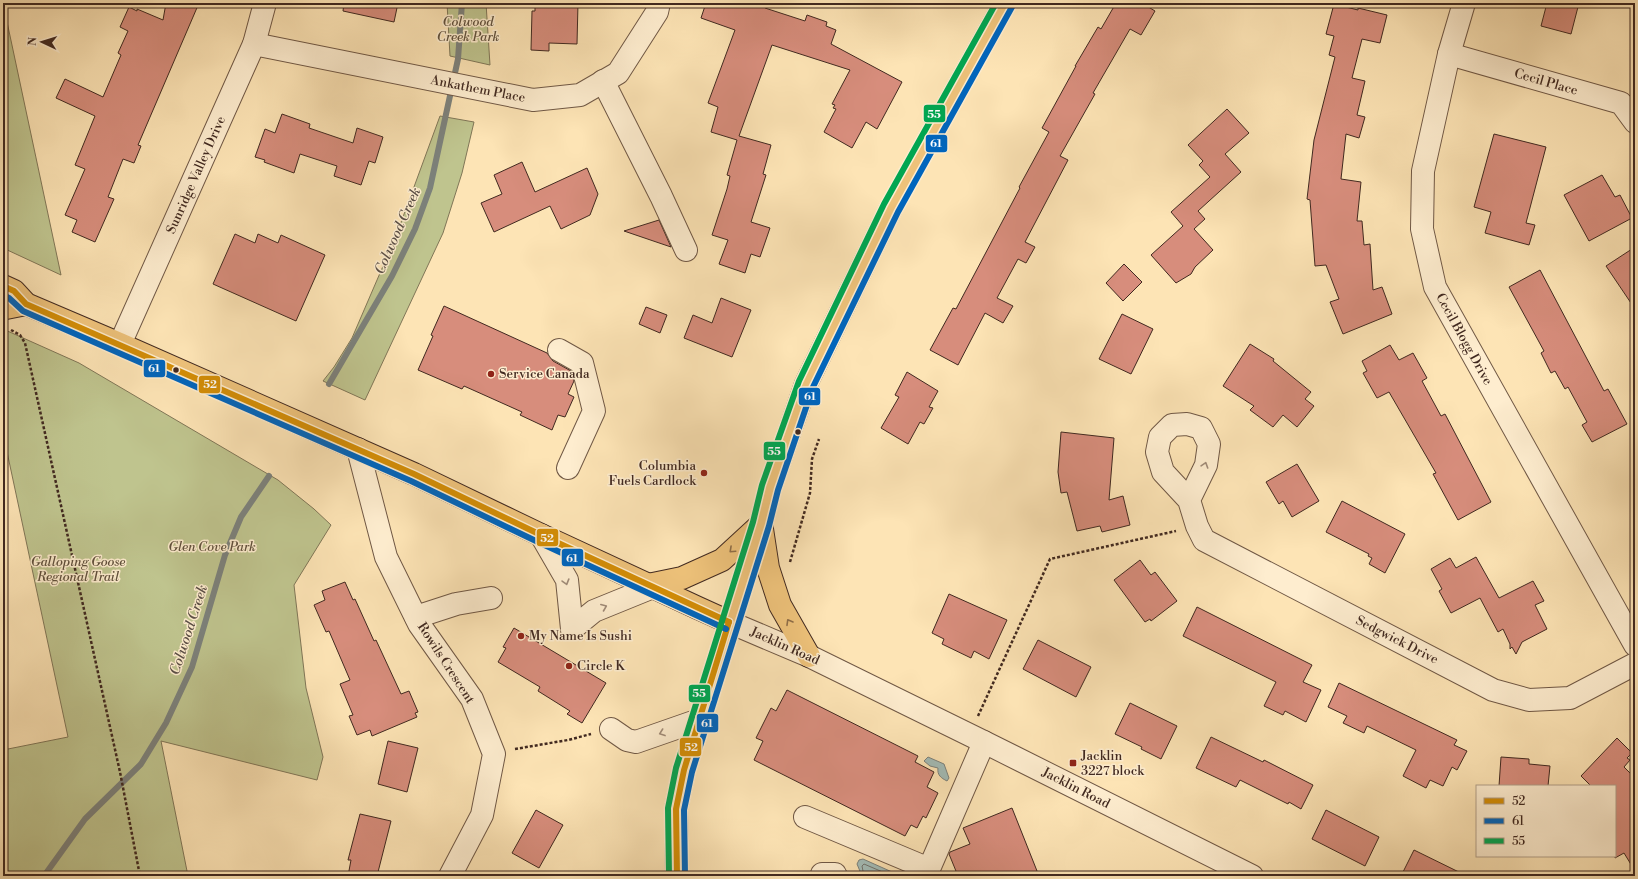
<svg xmlns="http://www.w3.org/2000/svg" width="1638" height="879" font-family="'Libre Bodoni',serif">
  <style>
    .park { fill: #bfc48e; stroke: #807657 }
    .water { fill: #a3bcb7; stroke: #7c817b }
    .lines { fill: none; stroke-linecap: round; stroke-linejoin: round }
    .shore { stroke: #72726c; stroke-width: 1 }
    .stream { stroke: #7c817b; stroke-width: 6 }
    .building { fill: #d78d7c; stroke: #412920 }
    .minor-casing { stroke: #705845; stroke-width: 24 }
    .major-casing { stroke: #412920; stroke-width: 24 }
    .path { stroke: #412920; stroke-width: 2.5; stroke-dasharray: 3 2; stroke-linecap: butt }
    .minor { stroke: #feedcf; stroke-width: 22 }
    .major { stroke: #eec27a; stroke-width: 22 }
    .bus-1-casing { stroke: #feedcf; stroke-width: 9 }
    .bus-2-casing { stroke: #feedcf; stroke-width: 9 }
    .bus-3-casing { stroke: #feedcf; stroke-width: 9 }
    .bus-1 { stroke: #d38d06; stroke-width: 6 }
    .bus-2 { stroke: #0065bd; stroke-width: 6 }
    .bus-3 { stroke: #00a651; stroke-width: 6 }
    .oneway { stroke: #a08b78 }
    .oneway2 { stroke: #8f6e48 }
    .bus-dot { fill: #412920; stroke: #feedcf; stroke-width: 1.5 }
    .poi-dot { fill: #8f2418; stroke: #feedcf; stroke-width: 1.5 }
    .labels { text-anchor: middle; dominant-baseline: central; stroke-width: 3; stroke-linejoin: round; paint-order: stroke }
    .park-label { font-size: 13px; font-style: italic; fill: #60503c; stroke: #feedcf }
    .street-label { font-size: 13px; fill: #412920; stroke: #feedcf }
    .poi-label { font-size: 13px; fill: #412920; stroke: #feedcf; text-anchor: start }
    .water-label { font-size: 14px; font-style: italic; fill: #5a4e46; stroke: #feedcf }
    .line-badge { stroke: #feedcf; stroke-width: 1.5 }
    .badge-label { font-size: 11px; text-anchor: middle; font-weight: bold; fill: #fff }
  </style>
  <rect width="100%" height="100%" fill="#fde4b5"/>
  <filter id="stains"><feTurbulence type="fractalNoise" baseFrequency=".005" numOctaves="4"/><feColorMatrix values="0 0 0 0 .2 0 0 0 0 .09 0 0 0 0 .02 0 0 0 .5 -.17"/></filter>
  <radialGradient id="worn" r=".72"><stop offset=".6" stop-color="#630" stop-opacity="0"/><stop offset="1" stop-color="#630" stop-opacity=".3"/></radialGradient>
  <!-- park -->
  <g class="park">
    <polygon points="3,3 61,275 3,248"/>
    <polygon points="447,3 486,3 490,65 450,56"/>
    <polygon points="440,116 474,122 462,173 443,233 365,400 323,381 334,367 352,338 396,236"/>
    <polygon points="3,329 79,363 278,480 314,509 331,525 294,585 306,688 323,757 317,780 161,741 188,876 3,876 3,750 68,737 3,433"/>
  </g>
  <!-- water -->
  <g class="water">
    <path d="M928,757l16,7 5,14 -2,3c-6,-3 -10,-6 -9,-13l-8,-2 -6,-5z"/>
    <polygon points="863,859 901,876 862,876 857,864 859,860"/>
  </g>
  <g class="lines">
    <!-- shore -->
    <polyline class="shore" points="864,876 862,866 864,864 892,876"/>
    <!-- stream -->
    <g class="stream">
      <polyline points="329,384 392,276 415,229 430,188 458,59 462,3"/>
      <polyline points="44,876 85,819 141,764 166,723 192,667 225,555 241,517 269,476"/>
    </g>
  </g>
  <!-- building -->
  <g class="building">
    <polygon points="166,3 199,3 138,145 141,146 134,163 123,159 108,197 114,199 95,242 72,232 77,220 65,215 85,169 75,165 95,116 56,98 65,79 103,97 121,55 118,53 128,31 120,27 129,7 137,11 137,9 163,20"/>
    <polygon points="344,3 398,3 394,22 343,11"/>
    <polygon points="535,3 578,3 577,44 549,43 549,51 531,50 532,11 535,11"/>
    <polygon points="706,3 767,3 765,8 805,21 807,15 827,22 826,26 836,30 831,44 902,82 877,129 866,122 852,148 824,132 836,109 833,108 835,105 832,104 850,70 772,45 739,136 771,145 763,174 766,175 751,222 770,228 760,257 751,254 745,273 719,264 728,240 712,235 727,189 730,176 727,175 737,140 711,132 718,107 708,103 735,30 701,18"/>
    <polygon points="1116,3 1142,3 1155,11 1141,35 1130,29 1093,93 1095,94 1060,156 1068,160 1025,242 1035,247 1026,263 1018,259 997,298 1013,306 1003,323 985,313 958,365 930,350 953,308 956,309 1020,188 1019,187 1049,132 1042,128 1076,66 1075,66 1098,27 1101,29"/>
    <polygon points="1547,3 1579,3 1571,34 1541,26"/>
    <polygon points="1334,4 1358,10 1358,8 1387,15 1380,43 1362,39 1352,78 1365,81 1357,115 1365,117 1359,138 1346,134 1341,179 1361,182 1357,221 1362,221 1364,245 1370,244 1373,290 1382,287 1392,314 1343,334 1330,302 1339,299 1326,265 1315,266 1310,200 1307,199 1314,140 1335,57 1329,55 1334,36 1326,34"/>
    <polygon points="1227,109 1249,133 1225,154 1241,172 1198,211 1205,219 1194,229 1213,250 1195,267 1191,274 1176,283 1151,255 1183,226 1171,212 1210,177 1199,165 1203,161 1188,145"/>
    <polygon points="282,114 310,124 309,128 353,143 357,128 383,137 375,163 369,161 361,185 334,176 337,166 300,154 294,173 264,162 265,160 255,157 265,129 275,133"/>
    <polygon points="1494,134 1546,147 1526,223 1535,225 1529,245 1485,233 1491,212 1474,207"/>
    <polygon points="522,162 535,192 587,168 598,194 590,215 561,229 550,206 494,232 481,203 502,194 494,175"/>
    <polygon points="1602,175 1615,197 1620,195 1632,218 1589,241 1564,195"/>
    <polygon points="659,220 671,247 624,231"/>
    <polygon points="235,234 255,243 258,234 278,243 281,235 325,255 296,321 213,284"/>
    <polygon points="1635,247 1635,309 1606,266"/>
    <polygon points="1124,264 1142,282 1123,301 1106,283"/>
    <polygon points="1540,270 1604,391 1608,389 1627,424 1592,442 1582,425 1587,422 1568,387 1565,389 1555,371 1551,373 1541,353 1544,351 1509,287"/>
    <polygon points="721,298 751,310 732,357 684,338 693,315 712,323"/>
    <polygon points="444,306 547,353 553,361 571,371 574,381 568,394 574,397 565,417 558,415 552,430 520,415 522,412 464,386 462,389 418,370 433,336 431,335"/>
    <polygon points="646,307 667,315 660,333 639,324"/>
    <polygon points="1122,314 1153,329 1131,374 1099,359"/>
    <polygon points="1250,344 1274,359 1273,361 1311,392 1305,399 1314,406 1297,427 1283,415 1273,427 1250,410 1254,406 1223,386"/>
    <polygon points="1390,345 1399,360 1413,353 1427,378 1422,381 1441,416 1445,414 1491,502 1458,520 1433,474 1436,473 1389,392 1377,398 1363,373 1367,371 1362,361"/>
    <polygon points="907,372 938,391 929,407 933,408 924,424 920,422 908,444 881,428 899,397 895,395"/>
    <polygon points="1061,432 1114,438 1109,500 1123,496 1130,525 1102,532 1100,526 1077,531 1067,492 1061,493 1058,472"/>
    <polygon points="1297,464 1319,501 1292,517 1283,501 1279,504 1266,482"/>
    <polygon points="1342,501 1405,534 1385,573 1369,564 1372,558 1368,556 1369,554 1326,532"/>
    <polygon points="1476,557 1499,598 1533,581 1544,601 1535,605 1547,629 1522,642 1516,654 1512,647 1510,649 1510,644 1503,629 1498,632 1480,598 1451,613 1439,591 1442,589 1431,569 1450,558 1456,568"/>
    <polygon points="1140,560 1151,575 1155,572 1177,601 1151,621 1150,619 1145,622 1114,580"/>
    <polygon points="345,582 353,600 355,599 374,641 376,640 401,694 409,691 418,712 415,713 417,717 372,736 370,730 357,735 349,716 353,715 340,684 350,680 329,631 326,632 314,605 325,600 322,591"/>
    <polygon points="949,594 1007,620 989,659 974,651 971,658 942,644 944,639 932,633"/>
    <polygon points="1197,607 1312,665 1303,682 1321,690 1306,722 1285,711 1283,715 1264,706 1276,682 1183,636"/>
    <polygon points="514,628 606,683 582,723 567,714 570,711 538,691 540,687 498,662 506,648 503,647"/>
    <polygon points="1038,640 1091,667 1076,697 1023,669"/>
    <polygon points="1339,683 1457,740 1454,745 1467,751 1457,770 1452,767 1443,786 1430,780 1426,788 1403,776 1416,750 1367,726 1364,733 1343,723 1347,716 1328,707"/>
    <polygon points="787,690 918,756 915,762 934,772 927,787 938,793 926,818 923,816 917,828 911,825 905,836 754,760 763,741 756,738 771,708 776,711"/>
    <polygon points="1130,703 1177,726 1161,759 1141,749 1142,747 1115,734"/>
    <polygon points="1211,737 1263,762 1264,760 1313,785 1301,809 1289,802 1288,804 1240,780 1236,787 1196,768"/>
    <polygon points="1617,738 1632,753 1627,758 1630,760 1624,767 1635,778 1635,871 1624,853 1615,858 1615,786 1591,786 1581,776"/>
    <polygon points="388,741 418,748 407,792 378,784"/>
    <polygon points="1501,757 1529,759 1529,764 1550,766 1548,786 1499,786"/>
    <polygon points="1012,808 1039,876 958,876 949,854 950,852 970,844 963,828"/>
    <polygon points="536,810 563,825 539,868 512,853"/>
    <polygon points="1326,810 1379,837 1365,866 1312,839"/>
    <polygon points="360,814 391,821 377,876 348,876 351,860 348,860"/>
    <polygon points="1414,850 1467,876 1401,876"/>
  </g>
  <g class="lines">
    <!-- minor casing -->
    <g class="minor-casing">
      <g id="minor">
        <polyline points="1464,3 1449,54 1423,171 1422,229 1435,287 1635,645"/>
        <polyline points="254,44 533,100 580,95 618,73 657,12 659,3"/>
        <polyline points="1449,54 1621,103 1635,122"/>
        <polyline points="603,81 661,196 686,250"/>
        <polyline points="120,344 254,44 265,3"/>
        <polyline points="559,350 582,363 594,411 568,468"/>
        <polyline points="358,449 386,557 419,624 472,699 494,754 482,815 450,876"/>
        <polyline points="1189,500 1206,465 1209,444 1201,428 1187,424 1172,425 1160,437 1157,452 1163,472 1189,500 1197,526 1204,540 1493,690 1529,700 1570,698 1635,664"/>
        <polyline points="541,535 567,580 572,629"/>
        <polyline points="416,617 456,604 491,598"/>
        <polyline points="729,622 809,656 984,742 1252,876"/>
        <polyline points="572,629 594,611 653,587"/>
        <polyline points="611,729 627,740 636,742 699,720"/>
        <polyline points="805,817 929,869 984,742"/>
        <polyline points="822,874 835,874 836,876"/>
      </g>
    </g>
    <!-- major casing -->
    <g class="major-casing">
      <g id="major">
        <polyline points="3,286 14,291 26,304 120,344 414,474 541,535 698,608 729,622"/>
        <polyline points="3,307 6,308 26,304"/>
        <polyline points="762,529 768,568 780,605 809,656"/>
        <polyline points="648,585 682,578 722,560 760,525"/>
        <polyline points="677,876 676,809 684,770 761,524 770,488 806,384 891,208 1005,3"/>
      </g>
    </g>
    <!-- path -->
    <g class="path">
      <polyline points="11,330 20,335 25,343 120,772 140,876"/>
      <polyline points="790,562 810,493 812,459 819,439"/>
      <polyline points="978,716 1050,559 1176,531"/>
      <polyline points="515,749 568,740 591,734"/>
    </g>
    <!-- minor -->
    <use href="#minor" class="minor"/>
    <!-- major -->
    <use href="#major" class="major"/>
    <!-- bus-1 casing -->
    <g class="bus-1-casing">
      <g id="bus-1">
        <polyline points="3,286 14,291 26,304 414,474 541,535 729,622"/>
        <polyline points="677,876 676,809 684,770 729,622"/>
      </g>
    </g>
    <!-- bus-2 casing -->
    <g class="bus-2-casing">
      <g id="bus-2">
        <polyline points="3,295 9,298 23,311 411,481 538,542 726,629"/>
        <polyline points="685,876 684,810 692,772 769,526 778,490 813,387 898,212 1012,7"/>
      </g>
    </g>
    <!-- bus-3 casing -->
    <g class="bus-3-casing">
      <polyline id="bus-3" points="669,876 668,808 676,768 753,522 762,485 799,381 884,204 996,3"/>
    </g>
    <!-- bus-1 -->
    <use href="#bus-1" class="bus-1"/>
    <!-- bus-2 -->
    <use href="#bus-2" class="bus-2"/>
    <!-- bus-3 -->
    <use href="#bus-3" class="bus-3"/>
  </g>
  <!-- one-way arrows -->
  <defs><path id="oneway-chevron" d="M-2-3.5L2.5 0L-2 3.5" fill="none" stroke-width="1.6" stroke-linecap="round" stroke-linejoin="round"/></defs>
  <g class="oneway">
    <use href="#oneway-chevron" transform="translate(1205 465) rotate(-72)"/>
    <use href="#oneway-chevron" transform="translate(566 582) rotate(74)"/>
    <use href="#oneway-chevron" transform="translate(604 607) rotate(-22)"/>
    <use href="#oneway-chevron" transform="translate(662 733) rotate(160)"/>
  </g>
  <g class="oneway2">
    <use href="#oneway-chevron" transform="translate(732 550) rotate(137)"/>
    <use href="#oneway-chevron" transform="translate(789 622) rotate(-120)"/>
  </g>
  <!-- markers -->
  <g class="bus-dot">
    <circle cx="176" cy="370" r="3.5"/>
    <circle cx="798" cy="432" r="3.5"/>
  </g>
  <g class="poi-dot">
    <circle cx="491" cy="374" r="4"/>
    <circle cx="704" cy="473" r="4"/>
    <circle cx="521" cy="636" r="4"/>
    <circle cx="569" cy="666" r="4"/>
    <rect x="1069" y="759" width="8" height="8" rx="2"/>
  </g>
  <g class="labels">
    <!-- park labels -->
    <g class="park-label">
      <text x="468" y="22">Colwood<tspan x="468" dy="15">Creek Park</tspan></text>
      <text x="212" y="547">Glen Cove Park</text>
      <text x="78" y="562">Galloping Goose<tspan x="78" dy="15">Regional Trail</tspan></text>
    </g>
    <!-- street labels -->
    <g class="street-label">
      <text transform="translate(1546 82) rotate(16)">Cecil Place</text>
      <text transform="translate(478 89) rotate(11)">Ankathem Place</text>
      <text transform="translate(196 175) rotate(-66)">Sunridge Valley Drive</text>
      <text transform="translate(1464 339) rotate(61)">Cecil Blogg Drive</text>
      <text transform="translate(1397 640) rotate(27)">Sedgwick Drive</text>
      <text transform="translate(785 646) rotate(24)">Jacklin Road</text>
      <text transform="translate(446 663) rotate(57)">Rowils Crescent</text>
      <text transform="translate(1076 788) rotate(27)">Jacklin Road</text>
    </g>
    <!-- poi labels -->
    <g class="poi-label">
      <text x="499" y="374">Service Canada</text>
      <text x="696" y="466" text-anchor="end">Columbia<tspan x="696" dy="15">Fuels Cardlock</tspan></text>
      <text x="529" y="636">My Name Is Sushi</text>
      <text x="577" y="666">Circle K</text>
      <text x="1081" y="756">Jacklin<tspan x="1081" dy="15">3227 block</tspan></text>
    </g>
    <!-- water labels -->
    <g class="water-label">
      <text transform="translate(398 231) rotate(-66)">Colwood Creek</text>
      <text transform="translate(189 630) rotate(-72)">Colwood Creek</text>
    </g>
  </g>
  <g class="line-badge">
    <rect x="923" y="104" width="23" height="19" rx="4" fill="#00a651"/>
    <rect x="925" y="134" width="23" height="19" rx="4" fill="#0065bd"/>
    <rect x="143" y="359" width="23" height="19" rx="4" fill="#0065bd"/>
    <rect x="198" y="375" width="23" height="19" rx="4" fill="#d38d06"/>
    <rect x="798" y="387" width="23" height="19" rx="4" fill="#0065bd"/>
    <rect x="763" y="441" width="23" height="20" rx="4" fill="#00a651"/>
    <rect x="536" y="528" width="23" height="19" rx="4" fill="#d38d06"/>
    <rect x="561" y="548" width="23" height="19" rx="4" fill="#0065bd"/>
    <rect x="688" y="684" width="23" height="19" rx="4" fill="#00a651"/>
    <rect x="696" y="713" width="23" height="20" rx="4" fill="#0065bd"/>
    <rect x="679" y="737" width="23" height="20" rx="4" fill="#d38d06"/>
  </g>
  <g class="badge-label">
    <text x="934" y="118">55</text>
    <text x="936" y="147">61</text>
    <text x="154" y="372">61</text>
    <text x="210" y="388">52</text>
    <text x="810" y="400">61</text>
    <text x="774" y="455">55</text>
    <text x="547" y="542">52</text>
    <text x="572" y="562">61</text>
    <text x="699" y="697">55</text>
    <text x="707" y="727">61</text>
    <text x="691" y="751">52</text>
  </g>
  <!-- margin -->
  <rect width="1638" height="879" fill="none" stroke="#fde4b5" stroke-width="16"/>
  <rect x="4" y="4" width="1630" height="871" fill="none" stroke="#412920" stroke-width="2"/>
  <rect x="8" y="8" width="1622" height="863" fill="none" stroke="#412920"/>
  <!-- legend -->
  <rect x="1476" y="785" width="140" height="72" fill="#feedcf" stroke="#b29f89"/>
  <rect x="1484" y="798" width="20" height="6" fill="#d38d06" stroke="#b29f89"/>
  <text x="1512" y="805" font-size="12" fill="#412920">52</text>
  <rect x="1484" y="818" width="20" height="6" fill="#0065bd" stroke="#b29f89"/>
  <text x="1512" y="825" font-size="12" fill="#412920">61</text>
  <rect x="1484" y="838" width="20" height="6" fill="#00a651" stroke="#b29f89"/>
  <text x="1512" y="845" font-size="12" fill="#412920">55</text>
  <!-- north arrow -->
  <g transform="translate(42 42) rotate(274)" stroke="#feedcf" stroke-width="3" paint-order="stroke">
  <path d="M0-3L7 15L0 10L-7 15Z" fill="#412920"/>
  <text y="-6" font-size="11" font-weight="bold" text-anchor="middle" fill="#412920">N</text>
  </g>
  <rect width="100%" height="100%" filter="url(#stains)"/>
  <rect width="100%" height="100%" fill="url(#worn)"/>
</svg>
